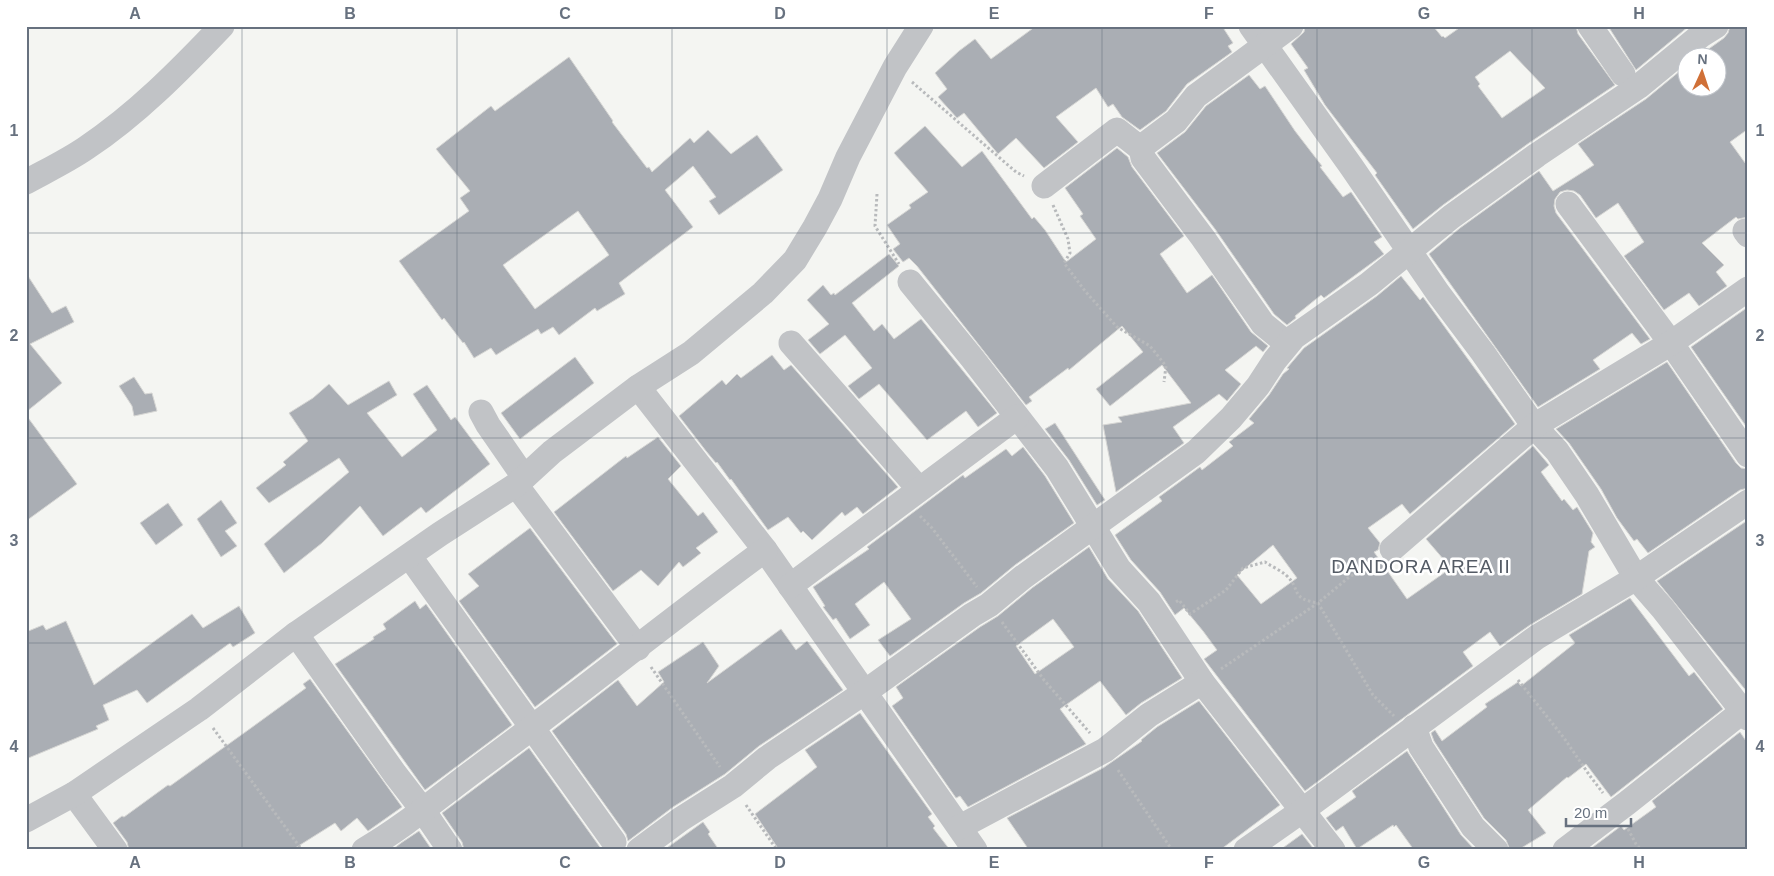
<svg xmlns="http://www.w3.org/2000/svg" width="1774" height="876" font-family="Arial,sans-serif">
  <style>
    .building { fill: #aaaeb4; stroke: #d6d6d4; fill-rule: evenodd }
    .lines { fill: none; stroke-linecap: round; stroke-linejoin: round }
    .path { stroke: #b8babc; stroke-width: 3; stroke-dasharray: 2.5 2.5; stroke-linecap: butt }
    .street { stroke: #c1c3c6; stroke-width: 25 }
    .grid { fill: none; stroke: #67717f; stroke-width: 1; stroke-opacity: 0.55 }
    .labels { text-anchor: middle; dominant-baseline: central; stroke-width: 5; stroke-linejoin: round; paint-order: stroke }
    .quarter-label { font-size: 19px; letter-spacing: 1px; fill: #545b65; stroke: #fff }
    .neatline { fill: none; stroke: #67717f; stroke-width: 2 }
    .grid-label { font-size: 16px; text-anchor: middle; font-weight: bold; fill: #67717f }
  </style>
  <rect width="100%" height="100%" fill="#f4f5f2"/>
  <!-- building -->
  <g class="building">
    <polygon points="1036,26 1222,26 1233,43 1228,46 1232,52 1187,84 1166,111 1140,130 1122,117 1113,104 1108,107 1096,88 1056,117 1078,142 1044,168 1016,138 998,154 964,113 957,118 938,97 947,89 935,73 959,51 975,39 991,59"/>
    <path d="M1305,26h128l9,11 1,-1 2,2 17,-12h114l2,8 37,51 -86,58 -86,62 -30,24 -38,-54 2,-2 -52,-68 -21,-35 4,-2 -17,-24 13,-12zM1510,51l35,37 -43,30 -24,-32 2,-2 -5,-7z"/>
    <polygon points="1608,26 1689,26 1636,70"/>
    <polygon points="1730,26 1748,26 1748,129 1730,142 1748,167 1748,217 1738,219 1736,217 1702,243 1724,265 1716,272 1727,286 1699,306 1689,293 1664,310 1624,256 1644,242 1618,203 1596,218 1580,195 1574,191 1567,190 1560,192 1555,199 1554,206 1556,213 1650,339 1641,344 1632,333 1593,360 1600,369 1538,407 1429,254 1460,228 1539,171 1553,191 1594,165 1578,144 1646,99 1686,66 1686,88 1716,88 1716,58 1696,58 1724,38 1728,33"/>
    <path d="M569,57l44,64 -1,1 35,46 2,-1 3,5 38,-34 4,5 14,-13 23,24 26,-19 26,35 -64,45 -10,-14 7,-4 -23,-31 -28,24 28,37 -74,56 6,11 -28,17 -2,-3 -36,27 -6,-8 -12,7 -3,-5 -42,26 -5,-7 -17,10 -10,-16 -1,1 -19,-25 -2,2 -43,-59 70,-50 -9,-13 10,-7 -34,-42 55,-43 4,5zM578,211l31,44 -74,54 -32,-44z"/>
    <polygon points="1249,75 1260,89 1265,86 1295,131 1322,166 1320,167 1343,197 1351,192 1382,237 1374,242 1384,254 1324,298 1321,295 1295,316 1296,318 1287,325 1274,314 1215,229 1157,153 1185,132 1206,106"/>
    <polygon points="925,126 962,167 982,151 1032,219 1034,217 1045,230 1066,262 1096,239 1080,216 1083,214 1065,188 1117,148 1128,157 1132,167 1184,236 1160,254 1187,293 1212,275 1251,332 1268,346 1263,352 1256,346 1225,370 1241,384 1227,401 1219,394 1173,427 1184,443 1116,492 1103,425 1122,422 1118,417 1191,403 1162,365 1110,406 1096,389 1143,352 1122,326 1069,370 1068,368 1029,397 1032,401 1026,405 917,266 909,258 903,262 893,249 900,244 887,225 911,208 909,205 928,192 894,153"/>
    <polygon points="889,254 899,266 852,303 874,331 882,324 894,339 921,319 997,413 978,427 966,411 927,440 879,384 859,399 848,386 872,368 845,335 820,354 808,340 829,324 807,300 823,285 831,295 834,293 835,295"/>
    <polygon points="26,273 52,313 66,306 74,322 30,344 62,383 26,412"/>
    <path d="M1401,276l19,24 3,-3 92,127 -105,90 -8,-10 -34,24 12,15 -2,7 -4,2 33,47 44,-31 -25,-29 107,-93 16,19 -8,7 21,29 2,-2 9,11 4,-3 16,26 -2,9 4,5 -6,4 -7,43 -52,31 -30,21 -10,-14 -27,20 10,14 -168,125 -101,-132 13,-9 -14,-19 -19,-23 -9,7 -15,-23 -29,-32 -16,-25 47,-34 -3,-4 41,-30 2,3 31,-24 -4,-4 25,-19 -5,-4 20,-24 14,-21 6,-5 -2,-1 17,-20 73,-52zM1273,545l24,33 -36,26 -24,-29z"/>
    <polygon points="1748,307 1748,429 1691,347"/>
    <polygon points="772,355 784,370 791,365 898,487 863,514 857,507 845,516 842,512 812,540 803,531 801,533 788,517 768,530 731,479 730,480 717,462 716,463 706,451 679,416 722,380 726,385 737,374 741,378"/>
    <polygon points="575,357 594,383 520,439 501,413"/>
    <polygon points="1667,362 1736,463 1741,468 1748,469 1748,488 1740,490 1648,553 1637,539 1634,541 1617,518 1601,489 1569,443 1556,429"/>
    <polygon points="134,377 145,394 152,393 157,411 134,416 132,406 119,386"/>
    <polygon points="389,381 397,395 367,413 402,457 437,430 413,394 427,385 451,420 455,417 490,464 426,513 421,507 383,536 360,506 322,543 284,573 264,544 349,472 339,458 269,503 256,488 286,465 283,462 308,441 289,413 313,398 329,384 348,405"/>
    <polygon points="26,415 77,484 26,521"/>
    <polygon points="1055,423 1105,500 1097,505 1069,460 1045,429"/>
    <polygon points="658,437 681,466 668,479 698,516 703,512 718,532 696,548 701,553 683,567 679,562 658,586 641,570 613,591 554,512 626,456 627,458"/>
    <polygon points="1023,447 1045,476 1074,523 1015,565 981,593 964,603 890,656 878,640 911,619 884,582 855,604 870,625 850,639 836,618 833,620 823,607 825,606 813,587 869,549 867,547 963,475 965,478 1006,449 1012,456"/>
    <polygon points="221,500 237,523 225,531 237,546 221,557 197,519"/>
    <polygon points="168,503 183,525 156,545 140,523"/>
    <polygon points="1748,520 1748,693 1657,581"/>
    <polygon points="530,528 617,644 535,707 459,601 479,586 468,574"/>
    <path d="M1089,547l19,32 30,32 44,67 -41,25 -15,12 -26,-34 -40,28 26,35 -118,63 -8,-11 -4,2 -64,-92 11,-8 -7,-11 84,-60 18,-11 34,-28zM1053,619l21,28 -39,27 -19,-28z"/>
    <polygon points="1630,598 1689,676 1694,672 1723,709 1611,797 1586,764 1568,778 1567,777 1528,810 1546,833 1518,850 1510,850 1506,840 1484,818 1434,741 1431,733 1435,730 1442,741 1487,707 1485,704 1518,682 1521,686 1575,643 1569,635"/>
    <polygon points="415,601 420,609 426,604 512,725 425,790 335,664 374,639 373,637 386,629 383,624"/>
    <polygon points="239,606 255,633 233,647 230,643 147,703 137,690 103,705 109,720 96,726 98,729 26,759 26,632 43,625 46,630 66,621 94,685 192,614 203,628"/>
    <polygon points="781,629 796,650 807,641 843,690 759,746 725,774 673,807 628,841 626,834 552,731 618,680 637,706 664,682 658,672 703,642 719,666 707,683"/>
    <polygon points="310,679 402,807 368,831 357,818 341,831 335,823 292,850 129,850 127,842 113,823 122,816 124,817 168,785 170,786 251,728 306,688 303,684"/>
    <polygon points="1199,701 1280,805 1220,850 1029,850 1007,818 1103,768 1142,741 1141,740 1157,727"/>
    <polygon points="860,713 932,814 928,817 935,826 933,828 950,850 779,850 755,814 817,767 805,750"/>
    <polygon points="1740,732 1748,744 1748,850 1589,850 1621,826 1624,830 1656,807 1652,801"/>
    <polygon points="529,748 602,850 464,850 462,842 442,813"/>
    <polygon points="1407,751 1461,835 1475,850 1414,850 1396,825 1394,827 1393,825 1357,849 1343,826 1336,831 1326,818 1356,797 1352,791"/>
    <polygon points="703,822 710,832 708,834 719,850 664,850"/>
    <polygon points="419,831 432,850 392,850 401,843"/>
    <polygon points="1302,834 1313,848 1310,850 1280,850"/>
  </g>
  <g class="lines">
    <!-- path -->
    <g class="path">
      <polyline points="912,82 1016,172 1024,176"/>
      <polyline points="877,194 875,226 899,264"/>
      <polyline points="1053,205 1068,239 1070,253 1064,263 1085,291 1117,327 1150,346 1166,366 1164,382"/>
      <polyline points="920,516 932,528 977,587"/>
      <path d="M1176,602l3,-2 11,14 36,-24 17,-22 22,-6c6,4 15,8 21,13 16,15 3,23 32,28l55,92 21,21"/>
      <polyline points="1002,622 1044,680 1090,733"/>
      <polyline points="651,667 720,767"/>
      <polyline points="1221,669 1318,603 1348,578 1373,562"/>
      <polyline points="1518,680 1564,738 1590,776 1603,793"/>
      <polyline points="213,728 302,850"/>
      <polyline points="1118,770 1172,850"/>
      <polyline points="746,805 777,850"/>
      <polyline points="1628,829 1636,844 1641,850"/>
    </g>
    <!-- street -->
    <g class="street">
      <polyline points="1251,26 1351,166 1438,293 1483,353 1534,426 1557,451 1587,495 1636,578 1663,609 1748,718"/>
      <polyline points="1590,26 1623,74"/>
      <polyline points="1141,148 1143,158 1203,238 1263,324 1279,337"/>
      <path d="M26,182c20,-11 41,-21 60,-34 51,-34 94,-78 136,-122"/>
      <polyline points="1044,186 1117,130 1140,148 1176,121 1196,96 1291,26"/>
      <polyline points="1568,204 1671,343 1748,455"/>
      <polyline points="1745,231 1748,235"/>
      <polyline points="910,282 972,358 1057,468 1119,569 1149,602 1202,682 1333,850"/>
      <polyline points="791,343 919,489"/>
      <polyline points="638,387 765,550 975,850"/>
      <polyline points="481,412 488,425 524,477"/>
      <polyline points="516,485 638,648"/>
      <polyline points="1392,549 1534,426 1671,343 1748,289"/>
      <polyline points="410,557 614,842"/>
      <polyline points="790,586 1017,417"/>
      <polyline points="296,634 395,774 422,809 450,850"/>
      <polyline points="1414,727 1421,747 1473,827 1496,850"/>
      <polyline points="74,794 115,850"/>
      <polyline points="26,820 74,794 199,709 296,634 440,534 516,485 552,452 638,387 691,353 763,293 795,260 815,227 830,199 848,157 895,67 921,26"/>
      <polyline points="960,827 1105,750 1149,715 1202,682"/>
      <path d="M364,850c40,-23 76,-54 114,-82 97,-71 190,-147 287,-218"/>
      <polyline points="639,850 681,819 733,786 767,758 865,692 972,615 989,605 1023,577 1196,452 1231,418 1258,386 1275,360 1294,337 1369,284 1451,217 1537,155 1638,87 1700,36 1716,26"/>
      <polyline points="1246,850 1303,810 1537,637 1636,578 1748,502"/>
      <polyline points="1565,850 1627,803 1748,707"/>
    </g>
  </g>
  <!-- grid -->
  <path class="grid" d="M242,26v824M457,26v824M672,26v824M887,26v824M1102,26v824M1317,26v824M1532,26v824M26,233h1722M26,438h1722M26,643h1722"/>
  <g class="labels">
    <!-- quarter labels -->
    <g class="quarter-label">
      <text x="1421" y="566">DANDORA AREA II</text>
    </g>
  </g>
  <!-- border -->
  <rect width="1774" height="876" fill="none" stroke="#ffffff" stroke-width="55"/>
  <!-- north arrow -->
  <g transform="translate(1702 72) rotate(3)"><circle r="24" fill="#ffffff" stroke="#c2c6cc"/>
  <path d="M0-4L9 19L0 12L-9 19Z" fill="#d07037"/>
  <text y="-8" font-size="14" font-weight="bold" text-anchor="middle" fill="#67717f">N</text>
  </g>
  <!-- scale -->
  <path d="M1566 818v8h65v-8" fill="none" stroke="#67717f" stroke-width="2.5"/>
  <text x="1574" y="818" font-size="15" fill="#67717f" stroke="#ffffff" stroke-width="4" paint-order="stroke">20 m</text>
  <rect x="28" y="28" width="1718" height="820" class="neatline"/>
  <g class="grid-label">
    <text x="135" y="19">A</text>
    <text x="350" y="19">B</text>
    <text x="565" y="19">C</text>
    <text x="780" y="19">D</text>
    <text x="994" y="19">E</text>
    <text x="1209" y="19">F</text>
    <text x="1424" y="19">G</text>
    <text x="1639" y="19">H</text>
    <text x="14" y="136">1</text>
    <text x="1760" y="136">1</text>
    <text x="14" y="341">2</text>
    <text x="1760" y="341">2</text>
    <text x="14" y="546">3</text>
    <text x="1760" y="546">3</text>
    <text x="14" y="752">4</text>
    <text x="1760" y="752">4</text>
    <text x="135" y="868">A</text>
    <text x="350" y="868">B</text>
    <text x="565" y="868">C</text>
    <text x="780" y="868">D</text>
    <text x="994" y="868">E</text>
    <text x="1209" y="868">F</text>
    <text x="1424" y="868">G</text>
    <text x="1639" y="868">H</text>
  </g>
</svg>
